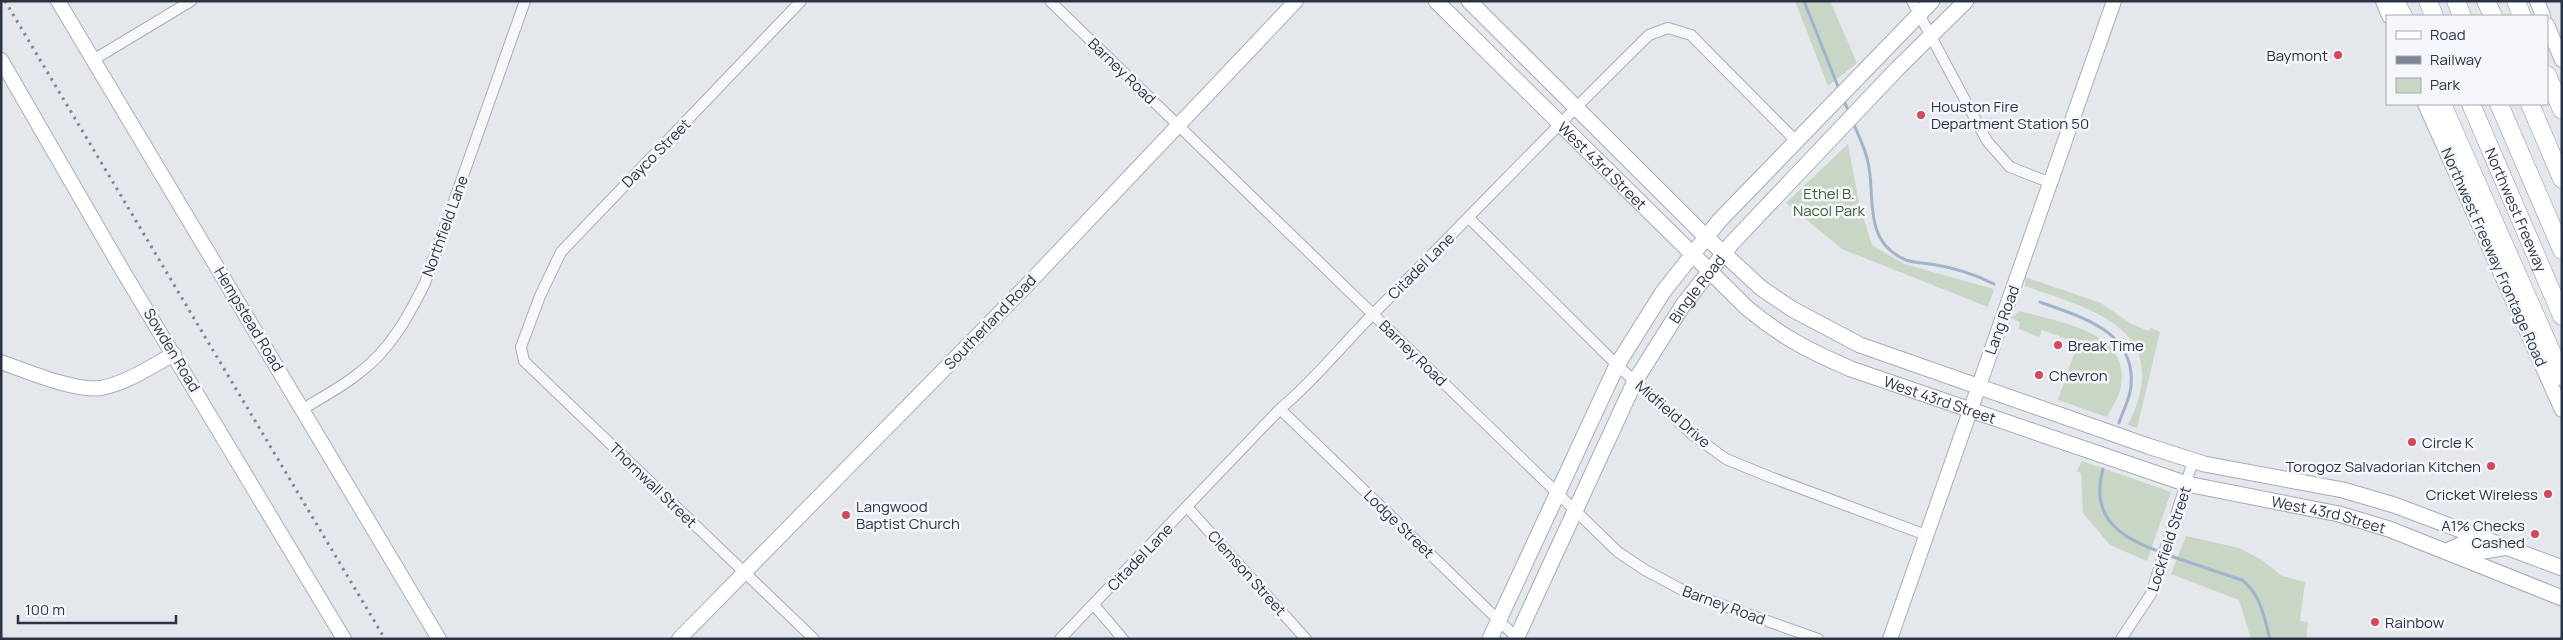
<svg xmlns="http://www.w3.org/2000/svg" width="2563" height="640" font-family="Manrope,sans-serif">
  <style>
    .green { fill: #c9d6c5 }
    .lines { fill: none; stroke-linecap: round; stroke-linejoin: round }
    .stream { stroke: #9fb4cc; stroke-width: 3 }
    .street-casing { stroke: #a9aeb7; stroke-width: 12 }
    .secondary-casing { stroke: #a9aeb7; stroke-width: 16 }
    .primary-casing { stroke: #a3abb8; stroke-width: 17 }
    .highway-casing { stroke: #8b94a3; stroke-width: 19 }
    .street { stroke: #f7f8fa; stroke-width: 10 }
    .secondary { stroke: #fff; stroke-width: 14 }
    .primary { stroke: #fff; stroke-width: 15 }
    .highway { stroke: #fff; stroke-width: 18 }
    .rail { stroke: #7d8696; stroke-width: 3; stroke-dasharray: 2.5 5; stroke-linecap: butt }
    .poi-dot { fill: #d1495b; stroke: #f4f6f9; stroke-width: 2 }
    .labels { text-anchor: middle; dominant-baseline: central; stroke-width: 5; stroke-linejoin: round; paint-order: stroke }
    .poi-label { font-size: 15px; fill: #2b3445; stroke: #f4f6f9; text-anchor: start }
    .street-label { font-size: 15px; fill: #2b3445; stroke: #f4f6f9 }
    .park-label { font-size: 15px; fill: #3f6138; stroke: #f4f6f9 }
  </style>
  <rect width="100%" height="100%" fill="#e4e7ec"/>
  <!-- green -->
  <g class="green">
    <polygon points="1795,1 1830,1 1857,63 1828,86"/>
    <polygon points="1848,144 1859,204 1872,245 1904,264 1994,289 1988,307 1842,249 1786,203"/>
    <path d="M2025,277l76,26 30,21 18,7 2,-3 9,4 -23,96 -9,-3c47,-95 -31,-114 -103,-139z"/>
    <path d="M2020,311c37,11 111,20 101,75 -2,11 -9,21 -14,31l-49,-17 20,-57 -36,-13 -3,7 -20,-8 1,-7 -9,-4z"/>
    <polygon points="2082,461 2171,492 2147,561 2110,545 2083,513 2081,473 2077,471"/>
    <polygon points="2186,536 2239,548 2262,560 2282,576 2305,582 2300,621 2308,622 2306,639 2251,639 2239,600 2171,574"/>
  </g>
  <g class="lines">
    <!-- stream -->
    <g class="stream">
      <polyline points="1804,1 1839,89"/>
      <polyline points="1843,99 1849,112"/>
      <path d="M1853,122c5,13 12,26 15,40 8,35 -6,80 38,98 8,3 20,3 30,5 20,3 40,10 58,19"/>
      <path d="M2040,302c40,15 96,28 91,84 -1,13 -8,24 -12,37"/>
      <path d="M2103,469c-16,58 30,73 73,89 22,7 44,15 66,22 19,14 22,38 28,59"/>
    </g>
    <!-- street casing -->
    <g class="street-casing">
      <g id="street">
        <polyline points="801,1 561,252 540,296 521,347 524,361 814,639"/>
        <polyline points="1050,1 1618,552 1645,570 1688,593 1818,639"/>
        <polyline points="1912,1 1987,141 2010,167 2051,183"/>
        <polyline points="93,60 191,1"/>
        <polyline points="1469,218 1617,365 1693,435 1726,459 1770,477 1926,535"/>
        <path d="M303,409c19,-12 39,-22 56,-36 31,-23 49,-56 66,-90l100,-282"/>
        <polyline points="1280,409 1518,639"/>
        <polyline points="1187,507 1306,639"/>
        <polyline points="1094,605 1123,639"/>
        <path d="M1060,639l220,-230c35,-29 63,-65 95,-97 92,-92 181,-186 274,-277l19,-7 23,7 106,107"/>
        <polyline points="2121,639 2151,594 2193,461"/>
      </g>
    </g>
    <!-- secondary casing -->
    <g class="secondary-casing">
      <g id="secondary">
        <polyline points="58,1 439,639"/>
        <polyline points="2383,1 2389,16"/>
        <polyline points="2537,1 2543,16"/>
        <polyline points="2547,25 2562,60"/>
        <polyline points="1,60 121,268 344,639"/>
        <polyline points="2425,104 2562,410"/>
        <path d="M1,362c25,9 75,30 100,26 26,-5 51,-22 73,-34"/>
        <polyline points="679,639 1027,285 1296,1"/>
        <polyline points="1890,639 2114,1"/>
      </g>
    </g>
    <!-- primary casing -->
    <g class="primary-casing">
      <g id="primary">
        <path id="s1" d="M1436,1l311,307c35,29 62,43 104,61l336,115 152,30 50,15 173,69"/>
        <polyline points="1469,1 1706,237 1761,288 1792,309 1860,345 2148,446 2204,464 2343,490 2394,505 2562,568"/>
        <polyline points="2447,551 2462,544 2484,551 2508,547"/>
        <polyline points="1490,639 1617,365 1663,292 1719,221 1932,1"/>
        <path id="s2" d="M1516,639l119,-258 48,-76 49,-62 165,-174 69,-68"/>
      </g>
    </g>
    <!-- highway casing -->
    <g class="highway-casing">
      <g id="highway">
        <polyline points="2395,1 2403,16"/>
        <polyline points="2428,1 2434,16"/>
        <polyline points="2456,1 2462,16"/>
        <polyline points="2486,1 2493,16"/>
        <polyline points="2516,1 2522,16"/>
        <polyline points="2547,75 2562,110"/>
        <polyline points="2442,104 2562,376"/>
        <path id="s3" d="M2471,104l91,212"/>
        <polyline points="2499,104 2562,250"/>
        <polyline points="2530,104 2562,179"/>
      </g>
    </g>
    <!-- street -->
    <use href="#street" class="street"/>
    <!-- secondary -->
    <use href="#secondary" class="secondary"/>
    <!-- primary -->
    <use href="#primary" class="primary"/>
    <!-- highway -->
    <use href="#highway" class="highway"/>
    <!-- rail -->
    <polyline class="rail" points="5,1 385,639"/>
  </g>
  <!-- markers -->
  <g class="poi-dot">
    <circle cx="2338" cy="55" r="5"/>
    <circle cx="1921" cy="115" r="5"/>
    <circle cx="2058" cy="345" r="5"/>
    <circle cx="2039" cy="375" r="5"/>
    <circle cx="2412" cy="442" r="5"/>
    <circle cx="2491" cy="466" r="5"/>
    <circle cx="2548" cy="494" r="5"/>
    <circle cx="846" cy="515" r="5"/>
    <circle cx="2535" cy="534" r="5"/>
    <circle cx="2375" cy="622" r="5"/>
  </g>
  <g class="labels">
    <!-- poi labels -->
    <g class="poi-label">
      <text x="2328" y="55" text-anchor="end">Baymont</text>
      <text x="1931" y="106">Houston Fire<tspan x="1931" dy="17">Department Station 50</tspan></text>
      <text x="2068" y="345">Break Time</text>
      <text x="2049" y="375">Chevron</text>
      <text x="2422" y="442">Circle K</text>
      <text x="2481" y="466" text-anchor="end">Torogoz Salvadorian Kitchen</text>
      <text x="2538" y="494" text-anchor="end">Cricket Wireless</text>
      <text x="856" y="506">Langwood<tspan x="856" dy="17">Baptist Church</tspan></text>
      <text x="2525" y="525" text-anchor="end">A1% Checks<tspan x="2525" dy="17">Cashed</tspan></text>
      <text x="2385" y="622">Rainbow</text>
    </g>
    <!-- street labels -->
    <g class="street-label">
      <text transform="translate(1122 71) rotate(44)">Barney Road</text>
      <text transform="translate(656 153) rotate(-45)">Dayco Street</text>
      <text stroke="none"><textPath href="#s1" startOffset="234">West 43rd Street</textPath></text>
      <text stroke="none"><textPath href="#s3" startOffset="115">Northwest Freeway</textPath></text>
      <text transform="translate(445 226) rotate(-70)">Northfield Lane</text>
      <text transform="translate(2494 257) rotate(66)">Northwest Freeway Frontage Road</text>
      <text transform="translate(1421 266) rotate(-45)">Citadel Lane</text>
      <text stroke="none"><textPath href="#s2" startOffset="395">Bingle Road</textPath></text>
      <text transform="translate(249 319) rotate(59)">Hempstead Road</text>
      <text transform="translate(2002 320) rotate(-70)">Lang Road</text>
      <text transform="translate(990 322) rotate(-46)">Southerland Road</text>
      <text transform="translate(172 350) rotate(59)">Sowden Road</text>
      <text transform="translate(1413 353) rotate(44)">Barney Road</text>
      <text stroke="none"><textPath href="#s1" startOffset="652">West 43rd Street</textPath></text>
      <text transform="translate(1673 414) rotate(41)">Midfield Drive</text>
      <text transform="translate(653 485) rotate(44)">Thornwall Street</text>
      <text stroke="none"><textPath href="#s1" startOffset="1058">West 43rd Street</textPath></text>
      <text transform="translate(1399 524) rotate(44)">Lodge Street</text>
      <text transform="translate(2169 539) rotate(-72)">Lockfield Street</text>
      <text transform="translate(1140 557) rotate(-46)">Citadel Lane</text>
      <text transform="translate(1247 573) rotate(48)">Clemson Street</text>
      <text transform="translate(1724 605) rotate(20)">Barney Road</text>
    </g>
    <!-- park labels -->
    <g class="park-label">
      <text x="1829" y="193">Ethel B.<tspan x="1829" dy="17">Nacol Park</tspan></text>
    </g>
  </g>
  <!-- border -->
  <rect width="2563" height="640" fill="none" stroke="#2b3445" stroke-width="5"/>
  <!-- legend -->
  <rect x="2386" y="15" width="162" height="90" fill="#f4f6f9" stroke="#a4a8b1"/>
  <rect x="2396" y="31" width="25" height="8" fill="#ffffff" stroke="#a4a8b1"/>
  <text x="2430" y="40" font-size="15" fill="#2b3445">Road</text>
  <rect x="2396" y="56" width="25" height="8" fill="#7d8696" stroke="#a4a8b1"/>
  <text x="2430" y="65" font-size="15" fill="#2b3445">Railway</text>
  <rect x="2396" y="78" width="25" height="15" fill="#c9d6c5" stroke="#a4a8b1"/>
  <text x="2430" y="90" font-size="15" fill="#2b3445">Park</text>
  <!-- scale -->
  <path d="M18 615v8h158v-8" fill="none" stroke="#2b3445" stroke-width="2.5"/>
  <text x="25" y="615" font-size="15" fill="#2b3445" stroke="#f4f6f9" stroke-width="4" paint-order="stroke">100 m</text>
</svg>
